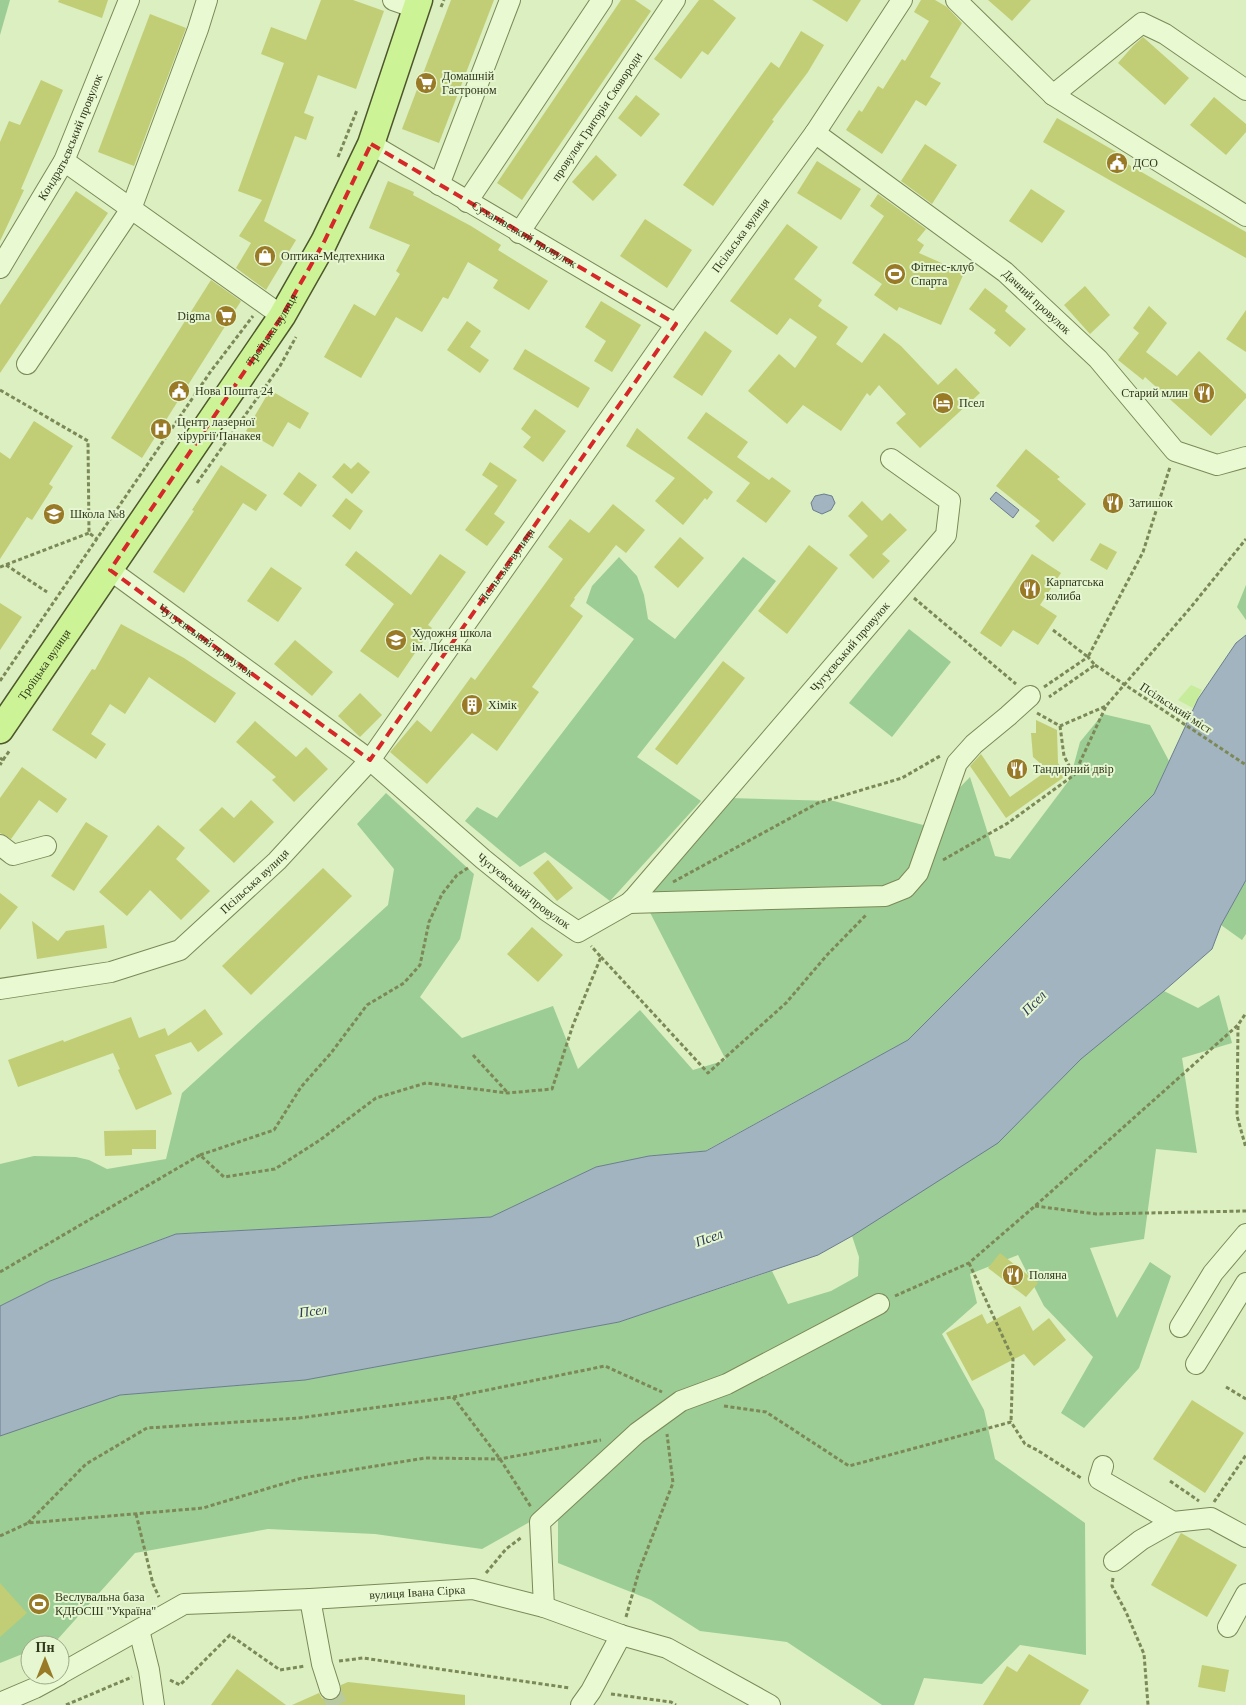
<svg xmlns="http://www.w3.org/2000/svg" width="1246" height="1705" font-family="Georgia,serif">
  <style>
    .green { fill: #9ccd94 }
    .sand { fill: #c7ec9c }
    .water { fill: #a3b4c1; stroke: #6a7d8f }
    .building { fill: #c1ce75 }
    .lines { fill: none; stroke-linecap: round; stroke-linejoin: round }
    .minor-tunnel { stroke: #b9ca9f; stroke-width: 20; stroke-dasharray: 20 10; stroke-linecap: butt }
    .minor-casing { stroke: #7c8957; stroke-width: 22 }
    .major-casing { stroke: #4e562c; stroke-width: 29 }
    .path { stroke: #7c8957; stroke-width: 3; stroke-dasharray: 4 2.5; stroke-linecap: butt }
    .minor { stroke: #e9fad3; stroke-width: 20 }
    .major { stroke: #ccf496; stroke-width: 26 }
    .path-bridge { stroke: #7c8957; stroke-width: 3; stroke-dasharray: 4 2.5; stroke-linecap: butt }
    .marked { fill: none; stroke: #d62828; stroke-width: 4; stroke-dasharray: 10 6; stroke-linejoin: round }
    .labels { text-anchor: middle; dominant-baseline: central; stroke-width: 4; stroke-linejoin: round; paint-order: stroke }
    .poi-label { font-size: 12px; fill: #32381c; stroke: #e5f6d0; text-anchor: start }
    .street-label { font-size: 12px; fill: #32381c; stroke: #e5f6d0 }
    .water-label { font-size: 14px; font-style: italic; fill: #2b3a58; stroke: #e5f6d0 }
  </style>
  <rect width="100%" height="100%" fill="#dbefc0"/>
  <!-- green -->
  <g class="green">
    <polygon points="0,0 10,0 0,35"/>
    <polygon points="619,557 637,576 644,595 648,619 675,639 743,557 776,581 637,757 701,801 610,901 545,852 520,867 465,821 477,807 497,818 634,639 586,603 592,586"/>
    <polygon points="1246,585 1246,620 1237,607"/>
    <polygon points="909,629 951,662 892,737 849,703"/>
    <polygon points="1103,714 1150,725 1169,761 1154,794 908,1040 705,1151 649,1156 596,1167 491,1217 176,1234 50,1281 0,1306 0,1164 34,1156 76,1157 89,1160 107,1169 166,1159 182,1093 388,905 394,869 357,824 386,793 474,874 460,939 420,997 462,1038 553,1006 578,1069 640,1010 693,1070 726,1060 641,895 729,798 834,801 923,825 970,777 995,856 1010,859 1070,779 1080,742"/>
    <polygon points="1246,880 1246,934 1242,940 1221,925"/>
    <polygon points="1164,991 1198,1008 1219,995 1232,1043 1182,1058 1197,1153 1156,1149 1144,1239 1090,1248 1117,1318 1150,1262 1171,1276 1139,1368 1084,1428 1061,1413 1093,1357 1044,1306 1018,1255 970,1274 977,1303 942,1334 984,1410 995,1459 1085,1523 1086,1655 1020,1645 982,1684 924,1678 914,1705 882,1705 787,1642 700,1631 651,1600 558,1563 558,1506 482,1549 375,1534 268,1529 135,1553 57,1640 45,1645 30,1645 30,1651 0,1663 0,1436 4,1434 120,1395 305,1380 619,1322 772,1271 788,1304 831,1291 858,1276 859,1257 852,1236 900,1204"/>
  </g>
  <!-- sand -->
  <polygon class="sand" points="1191,685 1202,690 1193,708 1178,700"/>
  <!-- water -->
  <g class="water">
    <polygon points="996,492 1019,510 1013,518 990,499"/>
    <polygon points="824,494 832,496 835,503 831,510 822,514 813,510 811,503 815,496"/>
    <polygon points="1246,635 1246,880 1221,925 1212,949 1164,991 1081,1059 998,1143 852,1236 818,1255 619,1322 305,1380 120,1395 0,1436 0,1306 50,1281 176,1234 491,1217 596,1167 649,1156 706,1151 908,1040 1154,794 1198,699 1236,643"/>
  </g>
  <!-- building -->
  <g class="building">
    <polygon points="59,0 108,0 102,18 58,2"/>
    <polygon points="321,0 353,0 384,11 356,89 318,75 304,113 314,117 306,140 295,136 264,221 296,240 266,290 236,268 251,243 239,236 262,200 238,191 284,63 261,54 271,27 306,40"/>
    <polygon points="451,0 494,0 439,143 402,129"/>
    <polygon points="621,0 635,0 651,11 522,200 497,183"/>
    <polygon points="699,0 713,0 736,18 708,55 702,51 681,79 654,59"/>
    <polygon points="812,0 861,0 847,22"/>
    <polygon points="921,0 935,0 947,7 962,23 930,77 941,83 926,106 916,100 882,154 846,130 859,110 862,112 878,86 883,89 902,59 905,61 929,21 914,12"/>
    <polygon points="988,0 1031,0 1012,21"/>
    <polygon points="150,14 186,28 134,166 98,152"/>
    <polygon points="801,31 824,45 808,72 772,120 774,121 713,206 683,185 771,62 779,68"/>
    <polygon points="1143,37 1189,78 1165,105 1118,63 1133,46"/>
    <polygon points="41,80 63,90 21,189 24,190 0,241 0,142 9,121 20,125"/>
    <polygon points="636,95 660,114 641,137 618,118"/>
    <polygon points="1214,97 1246,124 1246,132 1226,155 1190,125"/>
    <polygon points="1057,118 1120,154 1117,158 1246,232 1246,258 1043,142"/>
    <polygon points="925,144 957,165 932,204 901,181"/>
    <polygon points="596,155 617,175 593,201 572,182"/>
    <polygon points="817,161 861,189 841,220 797,193"/>
    <polygon points="388,181 414,192 413,195 471,226 501,245 498,250 548,281 529,310 493,288 498,280 468,262 448,299 443,297 422,332 396,317 361,378 324,357 354,304 375,316 400,274 396,271 410,245 369,228"/>
    <polygon points="1031,189 1065,211 1042,243 1009,221"/>
    <polygon points="76,191 108,213 0,373 0,305"/>
    <polygon points="878,194 926,229 917,240 924,245 919,253 964,273 941,325 899,307 897,311 874,295 882,284 852,263 884,216 870,206"/>
    <polygon points="645,219 692,250 667,288 620,256"/>
    <polygon points="787,224 818,247 794,279 822,300 818,306 848,327 836,344 862,363 884,333 901,346 938,385 956,368 980,393 920,448 896,423 906,414 879,385 870,396 867,393 841,431 803,405 787,424 748,391 779,354 795,368 817,337 790,318 777,335 730,301"/>
    <polygon points="211,280 241,301 142,458 111,438"/>
    <polygon points="1085,286 1110,315 1090,334 1064,305"/>
    <polygon points="985,288 1008,306 1005,311 1026,329 1010,347 994,333 996,330 969,309"/>
    <polygon points="601,301 641,325 612,372 594,361 606,341 585,327"/>
    <polygon points="1149,306 1167,323 1146,352 1177,376 1199,351 1246,394 1246,398 1211,436 1145,377 1143,380 1118,360 1139,333 1133,328"/>
    <polygon points="1246,310 1246,352 1226,339"/>
    <polygon points="467,321 481,331 470,347 489,360 480,373 447,350"/>
    <polygon points="705,331 732,351 702,396 673,377"/>
    <polygon points="525,349 590,388 578,408 513,369"/>
    <polygon points="270,390 309,413 300,429 288,422 273,447 246,431"/>
    <polygon points="535,409 566,431 543,462 523,447 531,437 521,429"/>
    <polygon points="706,412 748,442 737,457 769,480 772,477 791,491 766,523 736,501 750,483 687,438"/>
    <polygon points="34,421 73,446 49,484 53,487 32,520 27,517 0,559 0,452 10,459"/>
    <polygon points="637,428 713,492 707,500 705,498 683,525 655,501 675,478 626,446"/>
    <polygon points="1026,449 1060,477 1057,479 1086,504 1053,542 1035,526 1040,521 996,486"/>
    <polygon points="358,462 370,472 352,494 332,477 344,463 351,469"/>
    <polygon points="490,462 517,480 494,514 505,522 487,546 465,530 498,486 482,475"/>
    <polygon points="221,465 267,495 256,511 243,503 184,593 153,572 194,511 192,510"/>
    <polygon points="299,472 317,485 301,507 283,494"/>
    <polygon points="346,498 363,511 350,530 332,516"/>
    <polygon points="862,501 882,521 890,513 907,530 882,554 890,561 873,579 849,555 868,536 848,516"/>
    <polygon points="613,504 645,530 626,553 616,545 574,598 575,599 570,606 583,616 532,687 539,692 497,751 472,733 427,784 390,752 417,720 431,732 471,677 475,680 563,559 548,547 570,519 589,533"/>
    <polygon points="680,537 704,558 678,588 654,567"/>
    <polygon points="1100,543 1117,552 1107,570 1090,560"/>
    <polygon points="809,545 838,568 787,634 758,611"/>
    <polygon points="356,551 411,595 440,554 466,572 428,625 432,628 398,678 360,651 394,604 345,565"/>
    <polygon points="1032,554 1061,573 1040,605 1057,616 1038,645 1013,630 1001,647 980,633"/>
    <polygon points="271,567 302,588 278,622 247,601"/>
    <polygon points="0,603 22,617 0,650"/>
    <polygon points="121,624 184,658 236,693 215,723 149,677 125,714 110,704 91,734 106,744 96,759 52,730 92,669 95,670"/>
    <polygon points="295,640 333,672 312,696 274,664"/>
    <polygon points="723,661 745,678 677,765 655,749"/>
    <polygon points="360,693 382,715 360,737 338,716"/>
    <polygon points="1036,720 1057,730 1058,763 1067,775 1006,818 970,766 981,754 1010,797 1048,770 1033,757 1031,733 1036,733"/>
    <polygon points="255,721 296,757 306,747 328,769 294,802 272,780 276,777 236,742"/>
    <polygon points="22,767 67,799 57,813 39,800 11,839 0,833 0,798"/>
    <polygon points="251,800 274,822 234,863 199,830 222,807 234,818"/>
    <polygon points="86,822 108,836 74,891 51,876"/>
    <polygon points="158,825 185,848 176,859 210,891 181,920 150,890 127,916 99,892"/>
    <polygon points="548,860 573,888 557,901 533,873"/>
    <polygon points="323,868 352,896 251,995 222,966"/>
    <polygon points="0,893 18,907 0,930"/>
    <polygon points="32,921 58,941 66,931 104,925 107,948 37,959"/>
    <polygon points="532,927 563,955 538,982 507,954"/>
    <polygon points="205,1009 223,1034 198,1052 191,1042 155,1055 172,1094 136,1110 118,1070 120,1069 113,1053 18,1087 8,1060 63,1040 64,1042 131,1017 139,1038 165,1028 168,1036"/>
    <polygon points="156,1130 156,1149 132,1149 132,1155 105,1156 104,1131"/>
    <polygon points="1000,1253 1038,1283 1026,1297 988,1268"/>
    <polygon points="1020,1306 1033,1331 1049,1318 1066,1340 1034,1366 1024,1354 972,1381 946,1333 982,1314 987,1324"/>
    <polygon points="1192,1400 1244,1433 1205,1493 1153,1459"/>
    <polygon points="1181,1533 1237,1565 1207,1617 1151,1585"/>
    <polygon points="0,1583 27,1613 0,1637"/>
    <polygon points="1029,1654 1089,1690 1080,1705 983,1705 1007,1666 1017,1672"/>
    <polygon points="1202,1665 1229,1670 1225,1692 1198,1687"/>
    <polygon points="237,1669 286,1705 211,1705"/>
    <polygon points="348,1682 465,1695 465,1705 292,1705 319,1693 322,1698 327,1700 334,1700 339,1697 341,1692 341,1685"/>
  </g>
  <g class="lines">
    <!-- minor-tunnel -->
    <polyline class="minor-tunnel" points="330,1689 337,1705"/>
    <!-- minor casing -->
    <g class="minor-casing">
      <g id="minor">
        <polyline points="393,0 416,8"/>
        <polyline points="956,0 1053,95 1246,216"/>
        <polyline points="1053,95 1142,23 1165,34 1246,90"/>
        <path id="s1" d="M815,133l190,139 93,87 77,92 42,14 29,-8"/>
        <path id="s2" d="M371,144l305,180"/>
        <polyline points="64,161 282,316"/>
        <polyline points="439,185 510,0"/>
        <polyline points="467,202 602,0"/>
        <path id="s3" d="M519,233l156,-233"/>
        <path id="s4" d="M0,268l64,-107 65,-161"/>
        <polyline points="27,364 131,209 198,29 207,0"/>
        <path id="s5" d="M110,570l260,190 113,99 64,52 31,21 51,-29 6,-6 311,-362 4,-34 -59,-42"/>
        <polyline points="0,845 13,855 46,846"/>
        <polyline points="629,903 885,896 905,888 918,873 957,763 974,744 1008,716 1030,696"/>
        <path id="s6" d="M0,989l111,-17 69,-22 97,-89 93,-101 306,-436 139,-191 87,-133"/>
        <polyline points="1180,1327 1213,1273 1246,1234"/>
        <polyline points="1196,1364 1246,1283"/>
        <polyline points="1103,1466 1099,1479 1173,1522"/>
        <polyline points="1114,1561 1141,1540 1173,1522 1211,1518 1246,1537"/>
        <polyline points="310,1599 322,1664 330,1689"/>
        <polyline points="544,1607 540,1522 637,1433 681,1401 727,1384 879,1304"/>
        <polyline points="1228,1627 1246,1594"/>
        <polyline points="139,1630 149,1670 154,1705"/>
        <path id="s7" d="M60,1674l124,-70 126,-5 163,-10 71,18 77,28 46,13 103,57"/>
        <polyline points="0,1703 35,1688 59,1675"/>
        <polyline points="581,1705 591,1691 621,1635"/>
      </g>
    </g>
    <!-- major casing -->
    <g class="major-casing">
      <g id="major">
        <path id="s8" d="M0,730l282,-414 42,-74 47,-98 48,-144"/>
      </g>
    </g>
    <!-- path -->
    <g class="path">
      <polyline points="441,7 444,0"/>
      <polyline points="338,157 357,110"/>
      <polyline points="0,390 88,441 89,533 97,539"/>
      <polyline points="197,483 280,366 296,337"/>
      <polyline points="6,565 47,592"/>
      <polyline points="0,567 89,533"/>
      <polyline points="914,598 1016,684"/>
      <polyline points="1053,630 1088,657 1143,552 1170,467"/>
      <polyline points="0,681 211,371 253,316"/>
      <polyline points="1044,687 1088,657 1095,665 1049,697"/>
      <polyline points="1037,713 1060,726 1106,706 1191,607 1246,539"/>
      <polyline points="1060,726 1064,756 1074,775"/>
      <polyline points="0,758 3,760 0,765"/>
      <polyline points="3,760 10,750"/>
      <polyline points="943,860 1008,823 1074,775 1106,706"/>
      <polyline points="673,882 818,803 902,778 940,756"/>
      <polyline points="601,957 708,1073 786,1003 827,955 866,915"/>
      <polyline points="1238,1026 1237,1116 1246,1148"/>
      <polyline points="473,1055 508,1093"/>
      <polyline points="200,1155 274,1130 301,1087 331,1053 367,1005 404,983 420,965 429,922 442,894 457,875 468,868"/>
      <polyline points="1035,1206 1096,1214 1246,1211"/>
      <polyline points="969,1263 1013,1359 1011,1422"/>
      <polyline points="0,1272 200,1155 224,1177 275,1169 320,1140 376,1098 426,1083 508,1093 552,1089 573,1025 601,957 591,946"/>
      <polyline points="895,1296 969,1263 1035,1206 1238,1025 1246,1013"/>
      <polyline points="1226,1387 1246,1399"/>
      <polyline points="453,1397 500,1459 531,1507"/>
      <polyline points="724,1406 766,1412 849,1466 1011,1422 1025,1444 1037,1450 1081,1478"/>
      <polyline points="1170,1481 1199,1501"/>
      <polyline points="1214,1502 1246,1455"/>
      <polyline points="136,1514 153,1584 159,1597"/>
      <polyline points="28,1523 86,1464 147,1428 299,1418 453,1397 605,1366 662,1392"/>
      <polyline points="0,1536 28,1523 203,1508 302,1478 425,1458 500,1459 601,1440"/>
      <polyline points="486,1573 506,1549 522,1537"/>
      <polyline points="1113,1578 1112,1586 1126,1612 1144,1654 1148,1705"/>
      <polyline points="626,1617 639,1571 673,1483 667,1434"/>
      <polyline points="339,1661 363,1658 570,1688"/>
      <polyline points="170,1680 180,1685 230,1635 280,1670 305,1666"/>
      <polyline points="611,1694 671,1702 676,1705"/>
      <polyline points="66,1705 132,1677"/>
    </g>
    <!-- minor -->
    <use href="#minor" class="minor"/>
    <!-- major -->
    <use href="#major" class="major"/>
    <!-- path-bridge -->
    <polyline class="path-bridge" points="1095,665 1246,765"/>
  </g>
  <!-- marked area -->
  <path class="marked" d="M371,144l305,180 -306,436 -260,-190 172,-254 42,-74z"/>
  <!-- icons -->
  <defs>
    <g id="supermarket-disc" transform="scale(1.125)"><circle r="9.5" fill="#997a26" stroke="#e5f6d0"/><path d="M-6-5.5h2.5l.6 2H6L4.5 2H-2.5L-4.4-4H-6ZM-1.5 3.2a1.3 1.3 0 1 0 .1 0ZM3 3.2a1.3 1.3 0 1 0 .1 0Z" fill="#fff"/></g>
    <g id="civic-disc" transform="scale(1.125)"><circle r="9.5" fill="#997a26" stroke="#e5f6d0"/><path d="M-.6-6.5H3V-4.5H.6V-3L4-1V1h2V6H-6V1h2V-1L-.6-3ZM-1.2 2.5V6h2.4V2.5Z" fill="#fff"/></g>
    <g id="shop-disc" transform="scale(1.125)"><circle r="9.5" fill="#997a26" stroke="#e5f6d0"/><path d="M-5-2.5h2.3a2.7 3.5 0 0 1 5.4 0H5L5.5 6h-11ZM-1.5-2.5h3a1.5 2.3 0 0 0-3 0Z" fill="#fff"/></g>
    <g id="stadium-disc" transform="scale(1.125)"><circle r="9.5" fill="#997a26" stroke="#e5f6d0"/><path d="M0-5a6.5 5 0 1 0 0 10a6.5 5 0 1 0 0-10ZM-3.5-1.8h7v3.6h-7Z" fill="#fff"/></g>
    <g id="restaurant-disc" transform="scale(1.125)"><circle r="9.5" fill="#997a26" stroke="#e5f6d0"/><path d="M-5-6h1v4h1v-4h1v4h1v-4h1v5L-1.5 .5V6h-2V.5L-5-1ZM5-6V6H3V1.5H1.5Q1.5-4 5-6Z" fill="#fff"/></g>
    <g id="hotel-disc" transform="scale(1.125)"><circle r="9.5" fill="#997a26" stroke="#e5f6d0"/><path d="M-6-4.5h1.5V1H6V5H4.5V3h-9V5H-6ZM-4 0a1.8 1.8 0 1 1 3.6 0ZM.5 0V-2.5h3Q6-2.5 6 0Z" fill="#fff"/></g>
    <g id="hospital-disc" transform="scale(1.125)"><circle r="9.5" fill="#997a26" stroke="#e5f6d0"/><path d="M-5-5h3v3.5h4V-5h3V5h-3V1.5h-4V5h-3Z" fill="#fff"/></g>
    <g id="school-disc" transform="scale(1.125)"><circle r="9.5" fill="#997a26" stroke="#e5f6d0"/><path d="M0-5L7-2L0 1L-7-2ZM-4 1L0 2.5L4 1V4Q0 6-4 4Z" fill="#fff"/></g>
    <g id="building-disc" transform="scale(1.125)"><circle r="9.5" fill="#997a26" stroke="#e5f6d0"/><path d="M-4-6H4V6H1V3H-1V6H-4ZM-2.5-4.3h1.7v1.8h-1.7ZM.8-4.3h1.7v1.8H.8ZM-2.5-1h1.7V.8h-1.7ZM.8-1h1.7V.8H.8Z" fill="#fff"/></g>
  </defs>
  <g fill-rule="evenodd">
    <use href="#supermarket-disc" x="426" y="83"/>
    <use href="#civic-disc" x="1117" y="163"/>
    <use href="#shop-disc" x="265" y="256"/>
    <use href="#stadium-disc" x="895" y="274"/>
    <use href="#supermarket-disc" x="226" y="316"/>
    <use href="#civic-disc" x="179" y="391"/>
    <use href="#restaurant-disc" x="1204" y="393"/>
    <use href="#hotel-disc" x="943" y="403"/>
    <use href="#hospital-disc" x="161" y="429"/>
    <use href="#restaurant-disc" x="1113" y="503"/>
    <use href="#school-disc" x="54" y="514"/>
    <use href="#restaurant-disc" x="1030" y="589"/>
    <use href="#school-disc" x="396" y="640"/>
    <use href="#building-disc" x="472" y="705"/>
    <use href="#restaurant-disc" x="1017" y="769"/>
    <use href="#restaurant-disc" x="1013" y="1275"/>
    <use href="#stadium-disc" x="39" y="1604"/>
  </g>
  <g class="labels">
    <!-- poi labels -->
    <g class="poi-label">
      <text x="442" y="76">Домашній<tspan x="442" dy="14">Гастроном</tspan></text>
      <text x="1133" y="163">ДСО</text>
      <text x="281" y="256">Оптика-Медтехника</text>
      <text x="911" y="267">Фітнес-клуб<tspan x="911" dy="14">Спарта</tspan></text>
      <text x="210" y="316" text-anchor="end">Digma</text>
      <text x="195" y="391">Нова Пошта 24</text>
      <text x="1188" y="393" text-anchor="end">Старий млин</text>
      <text x="959" y="403">Псел</text>
      <text x="177" y="422">Центр лазерної<tspan x="177" dy="14">хірургії Панакея</tspan></text>
      <text x="1129" y="503">Затишок</text>
      <text x="70" y="514">Школа №8</text>
      <text x="1046" y="582">Карпатська<tspan x="1046" dy="14">колиба</tspan></text>
      <text x="412" y="633">Художня школа<tspan x="412" dy="14">ім. Лисенка</tspan></text>
      <text x="488" y="705">Хімік</text>
      <text x="1033" y="769">Тандирний двір</text>
      <text x="1029" y="1275">Поляна</text>
      <text x="55" y="1597">Веслувальна база<tspan x="55" dy="14">КДЮСШ "Україна"</tspan></text>
    </g>
    <!-- street labels -->
    <g class="street-label">
      <text stroke="none"><textPath href="#s3" startOffset="140">провулок Григорія Сковороди</textPath></text>
      <text stroke="none"><textPath href="#s4" startOffset="149">Кондратьєвський провулок</textPath></text>
      <text stroke="none"><textPath href="#s2" startOffset="178">Суханівський провулок</textPath></text>
      <text stroke="none"><textPath href="#s6" startOffset="1096">Псільська вулиця</textPath></text>
      <text stroke="none"><textPath href="#s1" startOffset="279">Дачний провулок</textPath></text>
      <text stroke="none"><textPath href="#s8" startOffset="484">Троїцька вулиця</textPath></text>
      <text stroke="none"><textPath href="#s6" startOffset="691">Псільська вулиця</textPath></text>
      <text stroke="none"><textPath href="#s5" startOffset="119">Чугуєвський провулок</textPath></text>
      <text stroke="none"><textPath href="#s5" startOffset="989">Чугуєвський провулок</textPath></text>
      <text stroke="none"><textPath href="#s8" startOffset="79">Троїцька вулиця</textPath></text>
      <text transform="translate(1176 708) rotate(33)">Псільський міст</text>
      <text stroke="none"><textPath href="#s6" startOffset="286">Псільська вулиця</textPath></text>
      <text stroke="none"><textPath href="#s5" startOffset="524">Чугуєвський провулок</textPath></text>
      <text stroke="none"><textPath href="#s7" startOffset="376">вулиця Івана Сірка</textPath></text>
    </g>
    <!-- water labels -->
    <g class="water-label">
      <text transform="translate(1034 1003) rotate(-45)">Псел</text>
      <text transform="translate(709 1238) rotate(-20)">Псел</text>
      <text transform="translate(313 1311) rotate(-7)">Псел</text>
    </g>
  </g>
  <!-- north arrow -->
  <g transform="translate(45 1660)"><circle r="24" fill="#e5f6d0" stroke="#9daa88"/>
  <path d="M0-4L9 19L0 12L-9 19Z" fill="#997a26"/>
  <text y="-8" font-size="14" font-weight="bold" text-anchor="middle" fill="#32381c">Пн</text>
  </g>
</svg>
